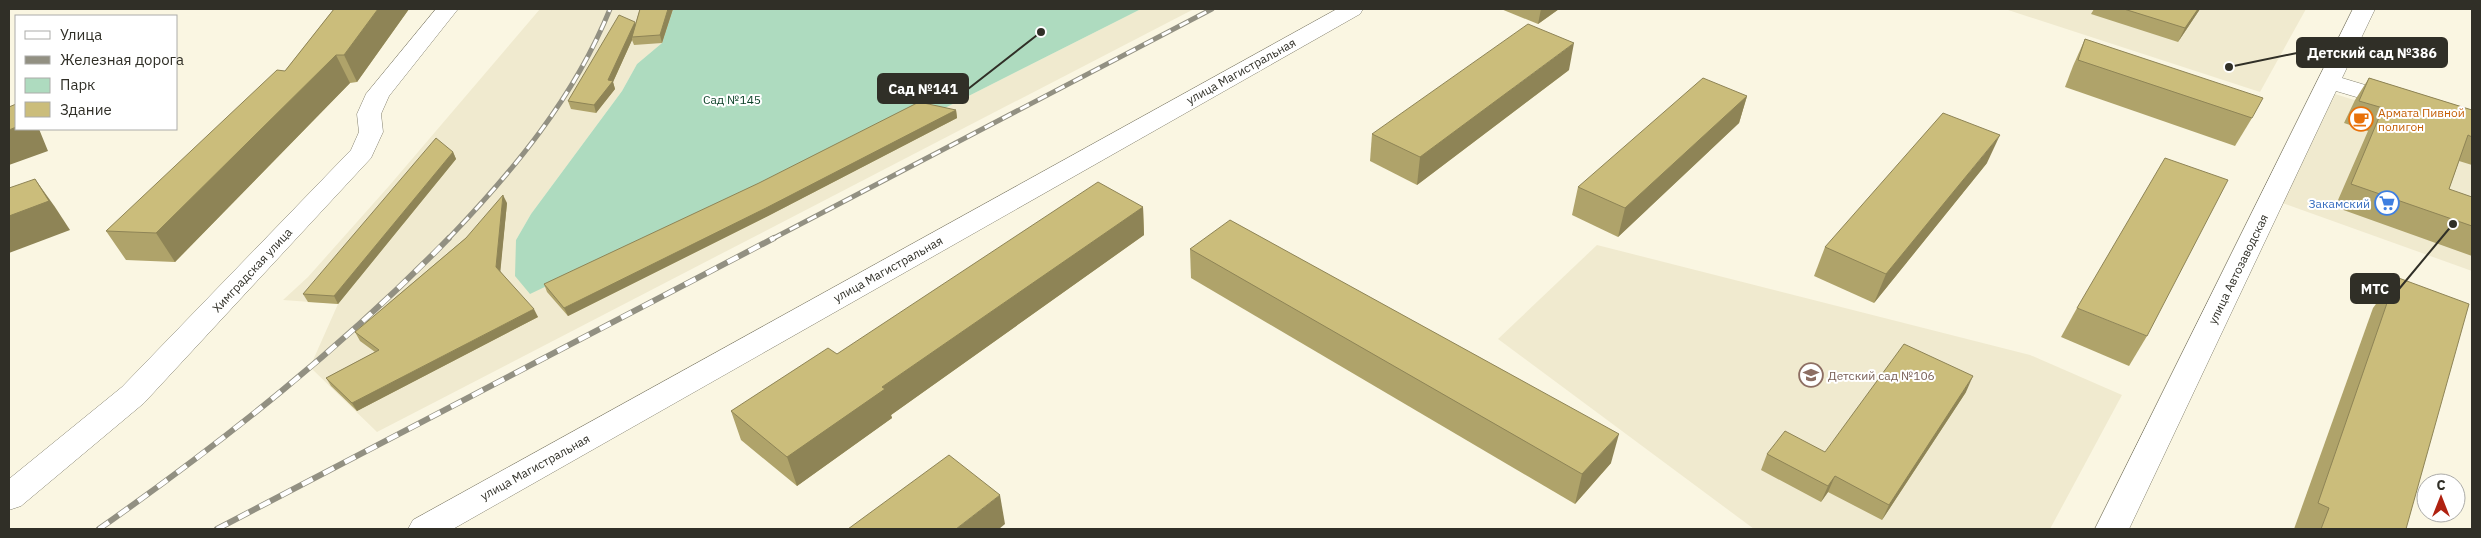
<svg xmlns="http://www.w3.org/2000/svg" width="2481" height="538" font-family="'IBM Plex Sans',sans-serif">
  <style>
    .built { fill: #f0eacf }
    .green { fill: #aedbbf }
    .lines { fill: none; stroke-linecap: round; stroke-linejoin: round }
    .minor-casing { stroke: #858270; stroke-width: 1 }
    .secondary-casing { stroke: #858270; stroke-width: 1 }
    .minor { fill: #fff; fill-rule: evenodd }
    .secondary { fill: #fff; fill-rule: evenodd }
    .rail-far1-casing { stroke: #929082; stroke-width: 5 }
    .rail-casing { stroke: #929082; stroke-width: 6 }
    .rail-far1 { stroke: #fff; stroke-width: 3; stroke-dasharray: 10; stroke-linecap: butt }
    .rail { stroke: #fff; stroke-width: 4.5; stroke-dasharray: 12; stroke-linecap: butt }
    .wall { fill: #afa36a }
    .shaded-wall { fill: #8e8456 }
    .building { fill: #cbbd7b; stroke: #8e8456 }
    .labels { text-anchor: middle; dominant-baseline: central; stroke-width: 4; stroke-linejoin: round; paint-order: stroke }
    .street-label { font-size: 12px; fill: #302f27; stroke: #fff }
    .park-label { font-size: 12px; fill: #0d4228; stroke: #fff }
    .food-label { font-size: 12px; fill: #c56008; stroke: #fff; text-anchor: start }
    .shop-label { font-size: 12px; fill: #366cbe; stroke: #fff; text-anchor: end }
    .education-label { font-size: 12px; fill: #785e54; stroke: #fff; text-anchor: start }
    .leader { fill: none; stroke: #302f27; stroke-width: 2 }
    .callout-dot { fill: #302f27; stroke: #fff; stroke-width: 2 }
    .callout { fill: #302f27; stroke: #302f27; stroke-width: 2 }
    .callout-label { font-size: 14px; text-anchor: middle; font-weight: bold; fill: #fff }
  </style>
  <rect width="100%" height="100%" fill="#faf6e2"/>
  <!-- built -->
  <g class="built">
    <polygon points="540,9 673,9 662,43 637,64 622,91 531,214 516,240 926,105 937,112 1141,9 1194,9 377,432 310,367 338,304 283,300 308,277 389,186"/>
    <polygon points="2005,9 2306,9 2260,92"/>
    <polygon points="2335,94 2472,137 2472,271 2280,202"/>
    <polygon points="1597,245 2030,355 2122,395 2050,529 1754,529 1498,339"/>
  </g>
  <!-- green -->
  <polygon class="green" points="673,9 1141,9 937,112 748,190 530,294 515,276 516,240 531,214 622,91 637,64 662,43"/>
  <g class="lines">
    <!-- minor casing -->
    <g class="minor-casing">
      <g id="minor">
        <polygon points="436,9 458,9 389,96 381,114 383,132 371,158 144,403 21,506 9,510 9,479 122,387 351,150 359,132 357,114 366,94"/>
        <polygon points="2353,9 2375,9 2342,78 2405,97 2409,102 2405,107 2397,109 2336,91 2129,529 2095,529"/>
      </g>
    </g>
    <!-- secondary casing -->
    <g class="secondary-casing">
      <polygon id="secondary" points="1337,9 1363,9 1360,14 453,529 408,529 413,520"/>
    </g>
    <!-- minor -->
    <use href="#minor" class="minor"/>
    <!-- secondary -->
    <use href="#secondary" class="secondary"/>
    <!-- rail-far1 casing -->
    <g class="rail-far1-casing">
      <g id="rail-far1">
        <path d="M448,239c66,-69 126,-141 162,-230"/>
        <polyline points="772,239 1212,9"/>
      </g>
    </g>
    <!-- rail casing -->
    <g class="rail-casing">
      <g id="rail">
        <path d="M99,529c125,-88 244,-182 350,-291"/>
        <polyline points="217,529 774,238"/>
      </g>
    </g>
    <!-- rail-far1 -->
    <use href="#rail-far1" class="rail-far1"/>
    <!-- rail -->
    <use href="#rail" class="rail"/>
  </g>
  <!-- wall -->
  <g class="wall">
    <polygon points="334,9 409,9 357,82 350,83 175,262 126,260 106,231 285,71"/>
    <polygon points="640,9 673,9 662,43 634,45 632,40 613,82 615,89 596,113 571,109 568,101 635,25"/>
    <polygon points="1501,9 1559,9 1538,24"/>
    <polygon points="2094,9 2200,9 2178,42 2091,14"/>
    <polygon points="2085,39 2252,118 2235,146 2065,87 2073,66"/>
    <polygon points="1569,70 1417,185 1370,161 1372,134"/>
    <polygon points="2369,78 2472,110 2472,165 2459,161 2449,189 2472,226 2472,256 2335,207 2368,131 2344,123 2355,100"/>
    <polygon points="1747,96 1739,123 1618,237 1572,215 1578,187"/>
    <polygon points="956,110 957,118 768,216 568,316 547,292 544,284"/>
    <polygon points="453,152 456,159 338,304 308,302 303,294"/>
    <polygon points="1987,163 1874,303 1814,276 1825,247"/>
    <polygon points="507,203 500,271 538,317 357,411 331,386 326,378 375,352 360,341 355,332"/>
    <polygon points="1143,207 1144,235 891,415 892,418 797,486 741,440 731,411 837,354"/>
    <polygon points="1190,249 1611,463 1575,504 1191,278"/>
    <polygon points="2396,277 2406,529 2294,529 2373,308"/>
    <polygon points="2077,308 2147,336 2129,366 2061,337"/>
    <polygon points="1966,392 1882,520 1828,492 1821,502 1761,470 1767,454 1825,452"/>
  </g>
  <!-- shaded-wall -->
  <g class="shaded-wall">
    <polygon points="378,9 409,9 357,82 344,55"/>
    <polygon points="668,9 673,9 662,43 660,35"/>
    <polygon points="1541,9 1559,9 1538,24"/>
    <polygon points="2198,9 2200,9 2178,42 2185,28"/>
    <polygon points="635,22 637,30 632,37 632,40 613,82 615,89 596,113 594,105 608,80"/>
    <polygon points="1574,43 1569,70 1417,185 1420,157"/>
    <polygon points="336,55 350,83 175,262 156,233"/>
    <polygon points="1747,96 1739,123 1618,237 1625,208"/>
    <polygon points="956,110 957,118 768,216 568,316 564,308"/>
    <polygon points="16,127 16,129 39,129 48,151 9,165 9,130"/>
    <polygon points="2000,135 1987,163 1874,303 1886,274"/>
    <polygon points="453,152 456,159 338,304 334,296"/>
    <polygon points="35,179 55,207 70,230 9,253 9,216"/>
    <polygon points="503,195 507,203 500,275 496,267"/>
    <polygon points="1143,207 1144,235 891,415 892,418 797,486 787,457 882,387"/>
    <polygon points="534,309 538,317 357,411 352,403"/>
    <polygon points="1973,376 1966,392 1882,520 1889,505"/>
    <polygon points="1619,434 1611,463 1575,504 1582,474"/>
    <polygon points="1835,476 1828,492 1821,502 1828,486"/>
    <polygon points="1000,495 1005,524 999,529 956,529"/>
  </g>
  <!-- building -->
  <g class="building">
    <polygon points="334,9 378,9 344,55 336,55 156,233 106,231 277,70 285,71"/>
    <polygon points="640,9 668,9 660,35 632,37"/>
    <polygon points="2124,9 2198,9 2185,28"/>
    <polygon points="619,15 635,22 608,80 613,81 594,105 568,101"/>
    <polygon points="1528,24 1574,43 1420,157 1372,134"/>
    <polygon points="2085,39 2263,98 2252,118 2078,60"/>
    <polygon points="1703,78 1747,96 1625,208 1578,187"/>
    <polygon points="2369,78 2472,110 2472,137 2468,135 2449,189 2472,197 2472,226 2351,184 2383,108 2359,101"/>
    <polygon points="919,102 956,110 766,208 564,308 544,284 759,183"/>
    <polygon points="16,104 16,127 9,130 9,107"/>
    <polygon points="1943,113 2000,135 1886,274 1825,247"/>
    <polygon points="436,138 453,152 334,296 303,294"/>
    <polygon points="2165,158 2228,180 2147,336 2077,308"/>
    <polygon points="35,179 49,201 9,216 9,188"/>
    <polygon points="1098,182 1143,207 882,387 885,389 787,457 731,411 828,348 837,354"/>
    <polygon points="503,195 496,267 534,309 352,403 326,378 379,350 355,332 466,238"/>
    <polygon points="1230,220 1619,434 1582,474 1190,249"/>
    <polygon points="2396,277 2469,304 2406,529 2321,529 2329,508 2318,503"/>
    <polygon points="1904,344 1973,376 1889,505 1835,476 1828,486 1767,454 1785,431 1825,452"/>
    <polygon points="949,455 1000,495 956,529 848,529"/>
  </g>
  <!-- icons -->
  <defs>
    <g id="cafe-ring" transform="scale(1.25)"><circle r="9.5" fill="#fff" stroke="#e8710a" stroke-width="1.5"/><path d="M-5.5-4.5H6V0H3Q3 3.5 0 3.5H-2.5Q-5.5 3.5-5.5 0ZM3-3.2v2h1.7v-2ZM-6 4.5H4V6H-6Z" fill="#e8710a"/></g>
    <g id="supermarket-ring" transform="scale(1.25)"><circle r="9.5" fill="#fff" stroke="#3f7fe0" stroke-width="1.5"/><path d="M-6-5.5h2.5l.6 2H6L4.5 2H-2.5L-4.4-4H-6ZM-1.5 3.2a1.3 1.3 0 1 0 .1 0ZM3 3.2a1.3 1.3 0 1 0 .1 0Z" fill="#3f7fe0"/></g>
    <g id="school-ring" transform="scale(1.25)"><circle r="9.5" fill="#fff" stroke="#8d6e63" stroke-width="1.5"/><path d="M0-5L7-2L0 1L-7-2ZM-4 1L0 2.5L4 1V4Q0 6-4 4Z" fill="#8d6e63"/></g>
  </defs>
  <g fill-rule="evenodd">
    <use href="#cafe-ring" x="2361" y="119"/>
    <use href="#supermarket-ring" x="2387" y="203"/>
    <use href="#school-ring" x="1811" y="375"/>
  </g>
  <g class="labels">
    <!-- street labels -->
    <g class="street-label">
      <text transform="translate(1241 71) rotate(-29)">улица Магистральная</text>
      <text transform="translate(888 269) rotate(-29)">улица Магистральная</text>
      <text transform="translate(2238 269) rotate(-64)">улица Автозаводская</text>
      <text transform="translate(252 270) rotate(-47)">Химградская улица</text>
      <text transform="translate(535 467) rotate(-29)">улица Магистральная</text>
    </g>
    <!-- park labels -->
    <g class="park-label">
      <text x="732" y="99">Сад №145</text>
    </g>
    <!-- food labels -->
    <g class="food-label">
      <text x="2378" y="112">Армата Пивной<tspan x="2378" dy="14">полигон</tspan></text>
    </g>
    <!-- shop labels -->
    <g class="shop-label">
      <text x="2370" y="203">Закамский</text>
    </g>
    <!-- education labels -->
    <g class="education-label">
      <text x="1828" y="375">Детский сад №106</text>
    </g>
  </g>
  <!-- callouts -->
  <path class="leader" d="M2229 67L2297 53M1041 32L968 89M2453 224L2399 289"/>
  <g class="callout-dot">
    <circle cx="2229" cy="67" r="5"/>
    <circle cx="1041" cy="32" r="5"/>
    <circle cx="2453" cy="224" r="5"/>
  </g>
  <g class="callout">
    <rect x="2297" y="38" width="150" height="29" rx="5"/>
    <rect x="878" y="74" width="90" height="29" rx="5"/>
    <rect x="2351" y="274" width="48" height="29" rx="5"/>
  </g>
  <g class="callout-label">
    <text x="2372" y="58">Детский сад №386</text>
    <text x="923" y="94">Сад №141</text>
    <text x="2375" y="294">МТС</text>
  </g>
  <!-- border -->
  <rect width="2481" height="538" fill="none" stroke="#302f27" stroke-width="20"/>
  <!-- legend -->
  <rect x="15" y="15" width="162" height="115" fill="#ffffff" stroke="#acaca9"/>
  <rect x="25" y="31" width="25" height="8" fill="#ffffff" stroke="#acaca9"/>
  <text x="60" y="40" font-size="15" fill="#302f27">Улица</text>
  <rect x="25" y="56" width="25" height="8" fill="#929082" stroke="#acaca9"/>
  <text x="60" y="65" font-size="15" fill="#302f27">Железная дорога</text>
  <rect x="25" y="78" width="25" height="15" fill="#aedbbf" stroke="#acaca9"/>
  <text x="60" y="90" font-size="15" fill="#302f27">Парк</text>
  <rect x="25" y="102" width="25" height="15" fill="#cbbd7b" stroke="#acaca9"/>
  <text x="60" y="115" font-size="15" fill="#302f27">Здание</text>
  <!-- north arrow -->
  <g transform="translate(2441 498)"><circle r="24" fill="#ffffff" stroke="#acaca9"/>
  <path d="M0-4L9 19L0 12L-9 19Z" fill="#af2110"/>
  <text y="-8" font-size="14" font-weight="bold" text-anchor="middle" fill="#302f27">С</text>
  </g>
</svg>
